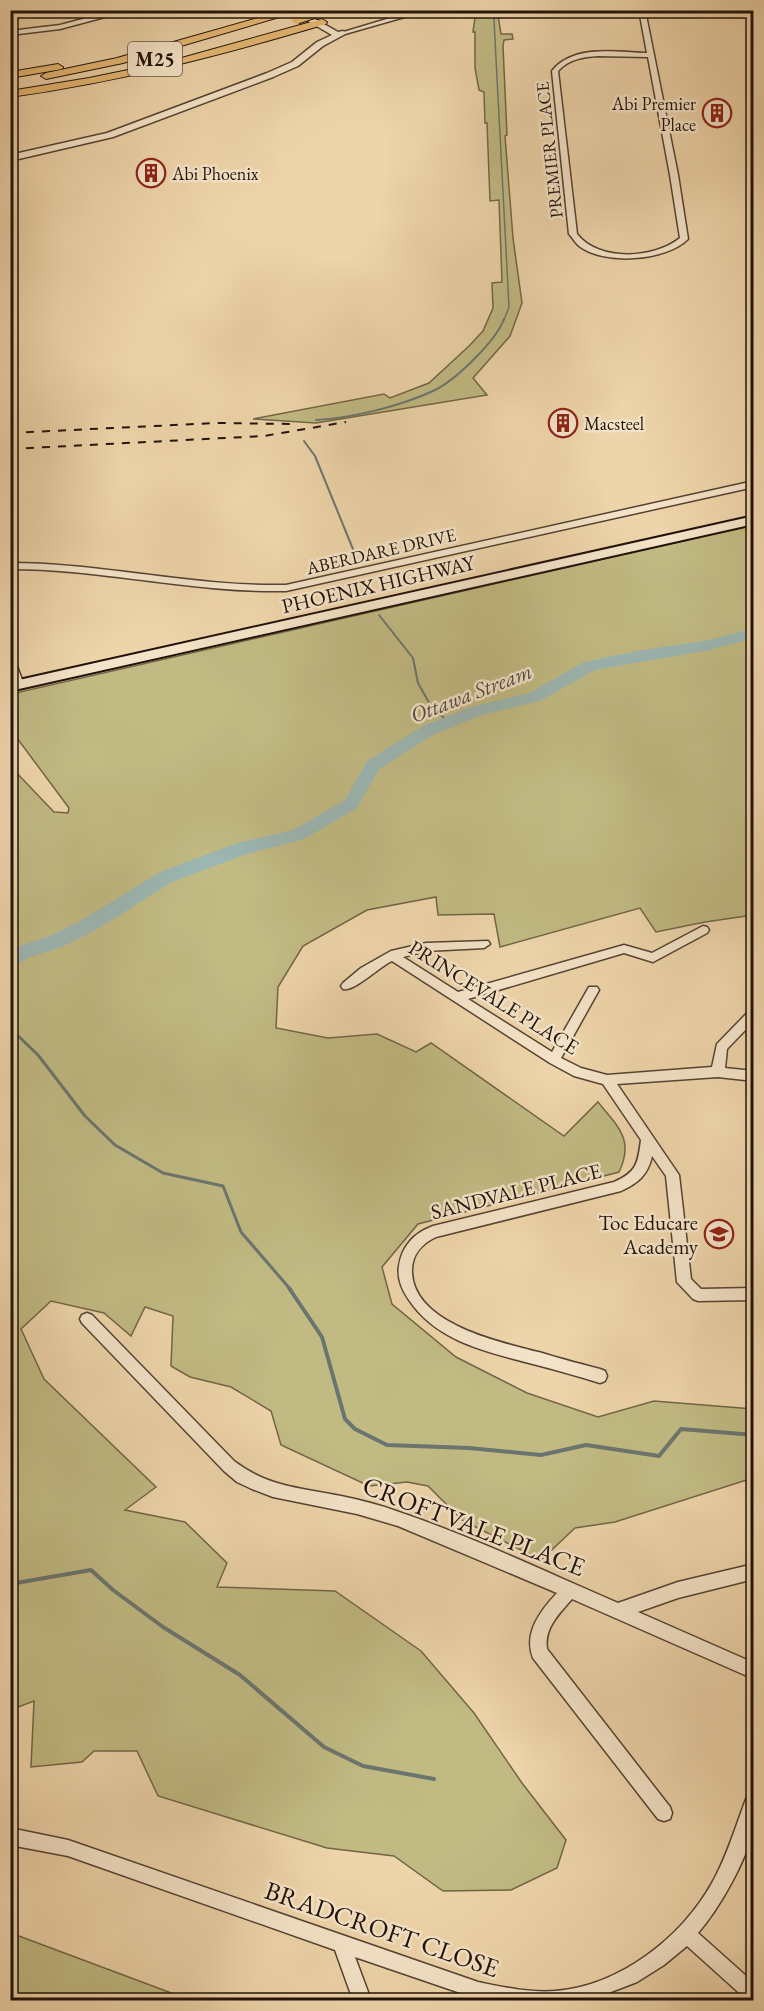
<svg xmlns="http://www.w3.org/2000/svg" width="764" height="2011" font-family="'EB Garamond',serif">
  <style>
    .green { fill: #c1ba83; stroke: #716646; stroke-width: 1.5 }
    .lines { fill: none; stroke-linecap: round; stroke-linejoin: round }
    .stream-far3 { stroke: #6b756f; stroke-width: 1.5 }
    .stream-far2 { stroke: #6b756f; stroke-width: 2 }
    .stream-far1 { stroke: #6b756f; stroke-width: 3 }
    .stream { stroke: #6b756f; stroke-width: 4 }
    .river { fill: #9cb6b2; fill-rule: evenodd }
    .minor-casing { stroke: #544332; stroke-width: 3 }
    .tertiary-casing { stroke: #544332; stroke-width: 3 }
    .secondary-casing { stroke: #21130a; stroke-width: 4 }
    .primary-casing { stroke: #21130a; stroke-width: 2 }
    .minor { fill: #f4e3c8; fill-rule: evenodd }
    .tertiary { fill: #f4e3c8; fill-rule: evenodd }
    .secondary { fill: #f4e3c8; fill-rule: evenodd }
    .primary { fill: #e7ba75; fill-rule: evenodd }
    .rail { stroke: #21130a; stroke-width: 2; stroke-dasharray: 8 8; stroke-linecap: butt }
    .primary-bridge-casing { stroke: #21130a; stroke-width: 13; stroke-linecap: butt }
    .primary-bridge { stroke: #e7ba75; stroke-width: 11 }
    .labels { text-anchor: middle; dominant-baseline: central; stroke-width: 5; stroke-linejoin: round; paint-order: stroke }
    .far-poi-label { font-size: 18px; fill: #21130a; stroke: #f4e3c8; text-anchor: start }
    .far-street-label { font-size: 18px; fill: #21130a; stroke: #f4e3c8 }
    .shield { fill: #f4e3c8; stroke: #605143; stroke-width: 1.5 }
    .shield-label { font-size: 20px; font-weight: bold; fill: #21130a }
    .street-label { font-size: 21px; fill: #21130a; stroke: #f4e3c8 }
    .poi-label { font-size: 21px; fill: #21130a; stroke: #f4e3c8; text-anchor: end }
    .water-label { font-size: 22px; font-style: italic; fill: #4c4c45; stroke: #f4e3c8 }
    .near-street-label { font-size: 26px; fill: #21130a; stroke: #f4e3c8 }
  </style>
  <rect width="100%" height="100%" fill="#eed4aa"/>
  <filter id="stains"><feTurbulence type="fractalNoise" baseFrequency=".00333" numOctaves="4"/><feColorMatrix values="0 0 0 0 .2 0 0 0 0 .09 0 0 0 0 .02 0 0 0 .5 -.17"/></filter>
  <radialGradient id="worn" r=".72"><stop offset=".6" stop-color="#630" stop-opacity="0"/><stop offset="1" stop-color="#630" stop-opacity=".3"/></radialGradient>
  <!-- green -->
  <g class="green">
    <polygon points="476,10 500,11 498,15 501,34 512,34 513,39 504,40 503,46 507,135 505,136 513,238 522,303 510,336 473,378 487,395 316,423 253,419 384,394 390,398 429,383 469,346 483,331 493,308 492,283 502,282 499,200 490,201 487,123 485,123 484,92 479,90 475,68 475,32 473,32"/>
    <path d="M753,525v390l-48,7 -49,10 -16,-24 -140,39 -6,-33 -56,1 -2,-18 -69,13 -64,36 -25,41 -2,41 52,10 49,-4 39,18 15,-9 133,93 34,-34c19,24 37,37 21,70l-201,52 -36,43 10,37 64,53 71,36 71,24 56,-16 99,8v69l-138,44 -40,6 -34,32 -79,-40 -34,-34 -21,-4 -38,4 -88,-41 -10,-34 -40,-24 -41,-10 -19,-11 2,-50 -28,-9 -14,29 -27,-23 -53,-12 -30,28 23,50 112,108 -31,23 60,12 42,41 -10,24 118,4 86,60 53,62 48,70 44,57 -9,28 -46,22 -68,1 -49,-35 -67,-8 -169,-52 -21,-45h-43l-12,11 -51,5 3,-66 -24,9 1,-943 43,45 14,1 1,-5 -58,-78v-36z"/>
    <polygon points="10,1933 11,1933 190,2000 11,2000"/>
  </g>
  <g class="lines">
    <!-- stream-far3 -->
    <polyline class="stream-far3" points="496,10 494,20 509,307 504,320"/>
    <!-- stream-far2 -->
    <g class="stream-far2">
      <path d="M316,420c36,-2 85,-14 117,-29 22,-10 63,-50 71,-72"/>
      <polyline points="304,441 315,456 357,559"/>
      <polyline points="368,585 370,590"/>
      <polyline points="379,615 413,658 418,683 432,708 449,722"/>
    </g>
    <!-- stream-far1 -->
    <polyline class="stream-far1" points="10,1028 38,1055 85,1116 115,1145 163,1173 223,1186 241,1232 291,1290"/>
    <!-- stream -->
    <g class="stream">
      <polyline points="289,1288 322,1337 345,1419 355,1429 387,1445 469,1448 541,1455 586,1445 659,1456 681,1429 754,1435"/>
      <polyline points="10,1584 91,1570 113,1590 163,1627 240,1675 324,1747 363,1766 434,1779"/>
    </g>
    <!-- river -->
    <polygon class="river" points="754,628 754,638 710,650 595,670 540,701 482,715 435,734 379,769 357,808 304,839 247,854 172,882 96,930 64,946 28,958 10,969 10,951 14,948 50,936 82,920 160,872 237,843 293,830 345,800 367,761 423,726 471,707 529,693 584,662 643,650 710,640"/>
    <!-- minor casing -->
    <g class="minor-casing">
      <g id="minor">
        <polygon points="417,10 429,10 345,34 340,33"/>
        <path d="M639,10h6l33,165 10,64c-22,22 -85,27 -110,6 -3,-3 -6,-8 -9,-11l-17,-163c21,-27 65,-19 95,-18zM598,56l50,1 22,118 10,63c-26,21 -81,24 -103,-4l-19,-163c11,-12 25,-14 40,-15z"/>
        <path d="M754,481v6l-468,104c-93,2 -183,-22 -276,-22v-6c93,0 183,24 276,22z"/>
        <path d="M10,658l5,3 9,24 -1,2h-8c-5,-10 -5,-18 -5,-29z"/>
        <path d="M703,926l4,1 2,3 -2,3 -54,29 -29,-9 -156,46 84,53 37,-65h8l2,3 -38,68 20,10 26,7 105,-8 5,-23 33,-34 4,-2v13l-27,28 -2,19 29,3v10l-36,-4 -101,7 62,91 12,104 10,10 53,-1v12l-56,1 -5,-2 -16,-17 -11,-106 -14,-20c-4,19 -14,27 -31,35l-185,46c-15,7 -25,19 -24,36 3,52 91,70 130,80 19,6 39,11 58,16l5,2 2,5 -2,5 -5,2c-22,-7 -44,-13 -67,-19 -45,-12 -96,-22 -124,-64 -7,-10 -12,-22 -10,-34 3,-20 15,-33 34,-40l181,-44c23,-10 24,-19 27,-42l-38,-56 -29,-8 -24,-13 -158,-102c-13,6 -38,31 -49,28l-2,-3 2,-3 18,-15 30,-17 35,-8 62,-2 2,3 -6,4 -58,3 -23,6 55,35 166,-47 28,8z"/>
        <path d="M87,1313l5,2 142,146c34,26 67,27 107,35 20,4 39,9 58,16 74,25 147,60 219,91l60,-21 76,-18v15l-76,19 -40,14 116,51v16l-182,-80c-13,15 -28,29 -25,50l123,158 2,6 -2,6 -6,2 -6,-2 -125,-161c-10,-25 8,-48 24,-65l-159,-67 -41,-12 -84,-17 -21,-8 -15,-7 -13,-11 -142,-148 -2,-4 2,-4z"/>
        <path d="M754,1792c0,12 2,26 -1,37 -6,31 -34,80 -55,104l56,50v17h-7l-60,-54 -23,19 -27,17 -47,18h-109l-126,-43 16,43h-18l-18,-50 -267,-94 -58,-11v-17l58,12 410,142c25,5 51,11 77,9 65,-5 126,-53 157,-108 16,-28 24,-59 36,-89z"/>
      </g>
    </g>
    <!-- tertiary casing -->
    <g class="tertiary-casing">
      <g id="tertiary">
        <polygon points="117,10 131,10 60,29 10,35 10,31 60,25"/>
        <polygon points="289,10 299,10 338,32 343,31 347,33 323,46 298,66 273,77 113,137 10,161 10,155 107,133 267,73 292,62 317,42 332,35"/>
      </g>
    </g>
    <!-- secondary casing -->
    <g class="secondary-casing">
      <polygon id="secondary" points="754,516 754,524 10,691 10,682"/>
    </g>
    <!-- primary casing -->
    <g class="primary-casing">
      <g id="primary">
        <polygon points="286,10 293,13 123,63 46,79 41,76 46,73 117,58"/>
        <path d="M322,19l5,3 -1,2c-104,31 -208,58 -316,73v-6l79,-13 78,-16z"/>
        <polygon points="58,64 63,67 62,69 10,78 10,72"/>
      </g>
    </g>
    <!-- minor -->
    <use href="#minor" class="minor"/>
    <!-- tertiary -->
    <use href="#tertiary" class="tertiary"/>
    <!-- secondary -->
    <use href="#secondary" class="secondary"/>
    <!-- primary -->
    <use href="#primary" class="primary"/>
    <!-- rail -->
    <g class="rail">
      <polyline points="10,433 216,423 295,424"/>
      <polyline points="10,449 264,436 346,422"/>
    </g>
    <!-- primary-bridge casing -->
    <g class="primary-bridge-casing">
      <polyline id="primary-bridge" points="297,18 322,10"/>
    </g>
    <!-- primary-bridge -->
    <use href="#primary-bridge" class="primary-bridge"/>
  </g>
  <!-- icons -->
  <defs>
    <g id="building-ring" transform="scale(1.5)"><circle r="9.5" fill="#f4e3c8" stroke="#8f2418" stroke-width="1.5"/><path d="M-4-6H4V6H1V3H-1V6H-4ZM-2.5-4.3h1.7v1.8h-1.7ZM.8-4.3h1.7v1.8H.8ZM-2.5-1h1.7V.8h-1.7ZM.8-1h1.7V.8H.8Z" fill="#8f2418"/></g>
    <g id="school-ring" transform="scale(1.5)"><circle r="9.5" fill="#f4e3c8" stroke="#8f2418" stroke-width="1.5"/><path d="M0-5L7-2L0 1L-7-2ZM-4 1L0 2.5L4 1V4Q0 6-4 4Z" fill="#8f2418"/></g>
  </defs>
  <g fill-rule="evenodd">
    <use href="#building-ring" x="717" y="113"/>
    <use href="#building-ring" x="151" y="173"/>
    <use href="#building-ring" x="563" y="423"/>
    <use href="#school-ring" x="719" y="1234"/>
  </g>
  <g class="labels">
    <!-- far-poi labels -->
    <g class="far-poi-label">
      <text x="696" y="103" text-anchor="end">Abi Premier<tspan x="696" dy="21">Place</tspan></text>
      <text x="172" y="173">Abi Phoenix</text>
      <text x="584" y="423">Macsteel</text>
    </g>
    <!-- far-street labels -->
    <g class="far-street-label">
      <text transform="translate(549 150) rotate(-96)">PREMIER PLACE</text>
      <text transform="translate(381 551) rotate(-13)">ABERDARE DRIVE</text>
    </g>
    <!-- shield labels -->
    <rect class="shield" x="128" y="42" width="54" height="34" rx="4.5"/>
    <g class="shield-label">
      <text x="155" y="59">M25</text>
    </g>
    <!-- street labels -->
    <g class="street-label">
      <text transform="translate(378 584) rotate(-13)">PHOENIX HIGHWAY</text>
      <text transform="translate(494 997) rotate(32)">PRINCEVALE PLACE</text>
      <text transform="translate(516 1191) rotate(-14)">SANDVALE PLACE</text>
    </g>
    <!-- poi labels -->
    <g class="poi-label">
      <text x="698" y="1222">Toc Educare<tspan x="698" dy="24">Academy</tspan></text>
    </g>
    <!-- water labels -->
    <g class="water-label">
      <text transform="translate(471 693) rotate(-21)">Ottawa Stream</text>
    </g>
    <!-- near-street labels -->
    <g class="near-street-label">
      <text transform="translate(474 1526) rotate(21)">CROFTVALE PLACE</text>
      <text transform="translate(382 1929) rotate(19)">BRADCROFT CLOSE</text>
    </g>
  </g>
  <!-- margin -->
  <rect width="764" height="2011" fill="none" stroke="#eed4aa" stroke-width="36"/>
  <rect x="12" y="12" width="740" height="1987" fill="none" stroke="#21130a" stroke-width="3"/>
  <rect x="18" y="18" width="728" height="1975" fill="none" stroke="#21130a" stroke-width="1.5"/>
  <rect width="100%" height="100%" filter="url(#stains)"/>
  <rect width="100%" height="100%" fill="url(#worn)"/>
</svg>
